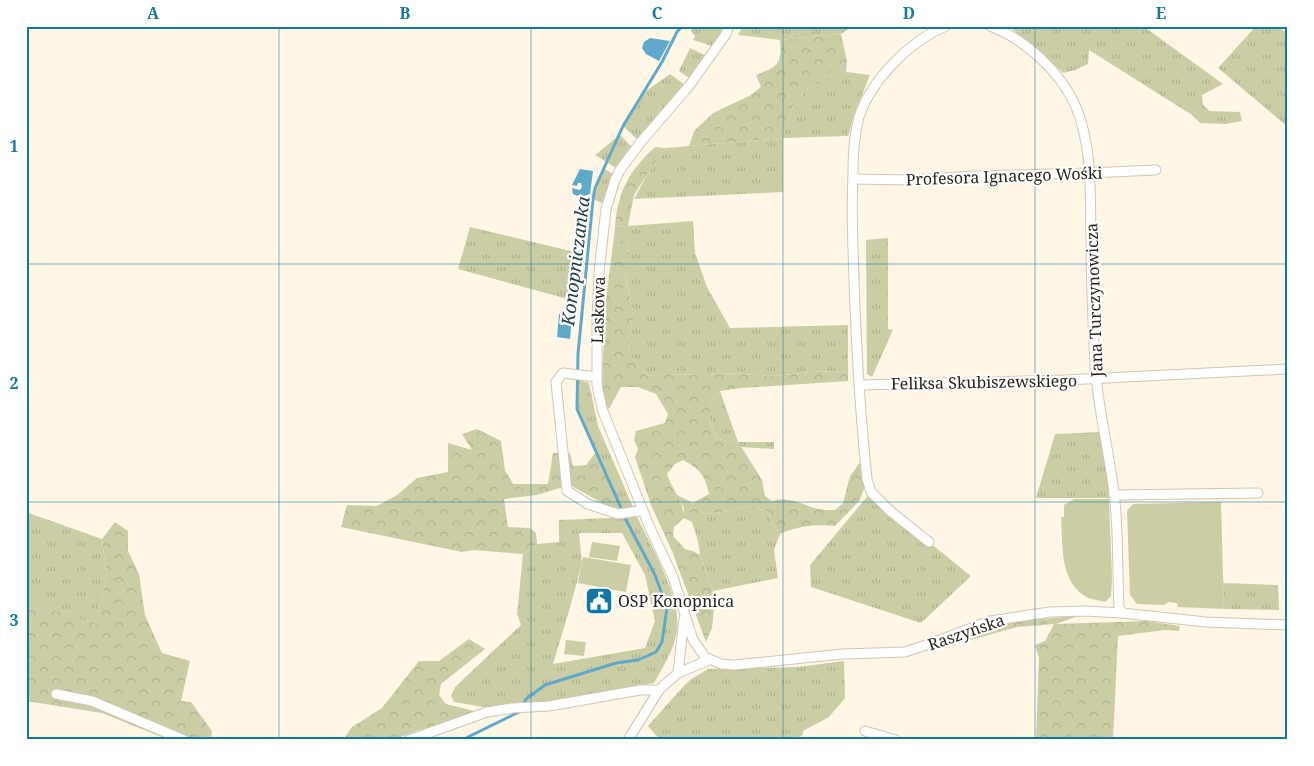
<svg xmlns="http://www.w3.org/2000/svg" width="1314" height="766" font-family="'Noto Serif',serif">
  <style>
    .grass { fill: url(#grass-tufts); fill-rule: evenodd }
    .forest { fill: url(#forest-crowns) }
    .green { fill: #cbcea5 }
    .water { fill: #60a9cb }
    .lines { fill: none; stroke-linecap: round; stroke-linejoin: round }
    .stream { stroke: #60a9cb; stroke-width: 3 }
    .minor-casing { stroke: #d1c6b3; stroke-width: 11 }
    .minor { stroke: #fff; stroke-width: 9 }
    .grid { fill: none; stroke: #1078a3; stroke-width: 1; stroke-opacity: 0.55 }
    .labels { text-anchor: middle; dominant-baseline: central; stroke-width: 4.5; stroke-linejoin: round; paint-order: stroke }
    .street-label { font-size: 16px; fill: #27231b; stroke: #fff }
    .poi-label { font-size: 16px; fill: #27231b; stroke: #fff; text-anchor: start }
    .water-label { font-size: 18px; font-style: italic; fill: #1b3c4c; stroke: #fff }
    .neatline { fill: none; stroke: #1078a3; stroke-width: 2 }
    .grid-label { font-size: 16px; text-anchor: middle; font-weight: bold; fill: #1078a3 }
  </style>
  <defs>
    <pattern id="grass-tufts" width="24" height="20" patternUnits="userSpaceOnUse" patternTransform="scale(1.25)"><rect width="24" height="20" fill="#cbcea5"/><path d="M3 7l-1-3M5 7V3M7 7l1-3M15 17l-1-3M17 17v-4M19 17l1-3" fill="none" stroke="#aeb18d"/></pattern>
    <pattern id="forest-crowns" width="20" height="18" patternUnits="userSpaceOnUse" patternTransform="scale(1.25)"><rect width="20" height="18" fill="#cbcea5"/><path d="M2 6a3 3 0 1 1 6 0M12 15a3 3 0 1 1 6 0" fill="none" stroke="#aeb18d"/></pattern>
  </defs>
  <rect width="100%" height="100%" fill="#fff6e5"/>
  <!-- grass -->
  <g class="grass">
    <polygon points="694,26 723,26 722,32 712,46 693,40 695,36 691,31"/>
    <polygon points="743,26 853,26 841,34 780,40 738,35"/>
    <polygon points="1008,26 1143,26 1223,84 1202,95 1203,105 1210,111 1240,112 1242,121 1226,124 1200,123 1192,115 1089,50 1088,64 1075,70 1063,73 1040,51"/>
    <polygon points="1256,26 1277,26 1288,34 1288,127 1218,68"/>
    <polygon points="690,48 707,56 689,78 679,71"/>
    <polygon points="832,70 870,75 854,115 848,136 783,138 783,192 634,199 648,173 666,148 782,138 793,106 807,89 819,82"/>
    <polygon points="670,74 685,85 638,140 623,126 646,91"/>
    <polygon points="619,134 631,146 616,168 595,155 616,138"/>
    <polygon points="603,168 613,174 602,203 593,199 595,188"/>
    <polygon points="693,221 695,253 707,287 730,328 848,325 848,373 839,371 810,372 775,376 723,373 710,375 662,374 647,376 629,353 628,341 634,315 625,274 629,252 626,241 613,244 615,227"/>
    <polygon points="470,227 583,254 575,301 458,269"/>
    <polygon points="888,238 888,329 893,330 872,377 867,374 866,240"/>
    <polygon points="578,380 589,383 598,426 633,507 622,510 577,409"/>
    <path d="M720,391l18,51h36v7l-32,-2 -3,-4 -21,-4c-9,-14 -9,-23 -7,-39z"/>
    <polygon points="1101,432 1112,498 1036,498 1055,434"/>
    <polygon points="871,492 889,510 971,576 921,623 811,587 810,565"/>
    <polygon points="677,495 693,503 690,511 703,514 723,512 749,506 767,511 774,526 780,534 774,550 778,578 713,591 700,555 698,541 692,522 684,518 684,508"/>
    <polygon points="26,512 102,539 107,578 98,611 109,629 26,601"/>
    <path d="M637,517c14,28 45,82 40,114 -3,19 -14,36 -23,52l-124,21 -47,3 -29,-5 -3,-6 4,-9 66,-62 -4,-11 6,-60 14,-10 22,-2v-22zM579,533h43l23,42 10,46 -10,27 -92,16 18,-60 11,-41z"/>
    <polygon points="1223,583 1278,585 1279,610 1224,609"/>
    <polygon points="844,661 845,698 829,717 803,731 802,736 791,740 660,740 648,726 680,690 691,679 708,669 798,667"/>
  </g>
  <!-- forest -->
  <g class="forest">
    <path d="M841,34l6,27 -1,11 -14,-2 -13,12 -12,7 -14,17 -11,32 -93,8 5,-15 19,-18 36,-17 12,-9 -5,-12c22,-9 26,-10 24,-35z"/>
    <path d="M655,147l11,1 -18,25 -14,22 -6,31 -13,1c3,-36 14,-56 40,-80z"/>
    <path d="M626,240l3,13 -4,22 9,40 -6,26 1,12 18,23 15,-2 48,1 13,-2 52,3 35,-4 29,-1 9,2v8l-107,7 -21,3 -9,9c-2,17 -2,25 7,39l21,4 23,37 3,16 7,5c21,-5 28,4 47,8 5,1 11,1 16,1l8,-7 7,-27 12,-16 3,27 -6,14 -24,25c-20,-2 -36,0 -55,8l-6,-8 -7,-15 -18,-5 -26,6 -20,2 -13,-2 3,-9 16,-9c-4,-19 -9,-25 -26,-34l-8,4 -8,10c5,16 17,27 17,44l-10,9 -1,9 12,13 8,2 7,4 13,36 1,18 -2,19 -6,14 -34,-91 -21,-46 -16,-48 3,-8 -4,-9 2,-9 29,-8 3,-9 -12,-20 -18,-7h-17l-12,22 -5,-6 -2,-17 3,-78 8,-64z"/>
    <polygon points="477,429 501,441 505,470 513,484 548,484 553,453 570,453 573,466 586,465 596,452 622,510 611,508 570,485 537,495 504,499 508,527 530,528 536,533 537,544 523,554 473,550 462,552 341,527 347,505 377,506 397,495 417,478 448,472 448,443 472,450 462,434"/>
    <polygon points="115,522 128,531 128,551 139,574 145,615 162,653 190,661 181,701 191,702 212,731 211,740 169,740 102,713 26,701 26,601 108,628 98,611 107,578 102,539"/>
    <polygon points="1078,616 1056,624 1147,621 1180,626 1179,631 1165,630 1118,636 1113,740 1036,740 1039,658 1035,645 1045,641 1054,624 1017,627 953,645 955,639 998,622"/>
    <polygon points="469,639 485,649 441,684 439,695 446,704 474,711 459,718 416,731 393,740 343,740 352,727 382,708 419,661 439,661"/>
  </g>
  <!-- green -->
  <g class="green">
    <path d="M1074,499h35l3,79 -1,18 -6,6c-7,-2 -17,-3 -22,-7 -24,-18 -20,-52 -22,-78h3v-12z"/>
    <polygon points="1221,502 1224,609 1178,607 1177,603 1168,602 1164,605 1137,604 1130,595 1127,511 1133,504"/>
    <polygon points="592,542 620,546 617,561 589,557"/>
    <polygon points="583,557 631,565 626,592 578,583"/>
    <polygon points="566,640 586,642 584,656 564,654"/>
  </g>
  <!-- water -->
  <g class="water">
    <polygon points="650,38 670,41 659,61 646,54 642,48 644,42"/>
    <polygon points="580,169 593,171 590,194 580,197 573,194 572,188 580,190 582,187 581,183 578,183 577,186 572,185"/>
    <polygon points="559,314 572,316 570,339 557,337"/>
  </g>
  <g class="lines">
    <!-- stream -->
    <g class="stream">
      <polyline points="622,510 577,409 578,354 593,199 595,188 623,126 662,62 677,32 682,26"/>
      <polyline points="462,740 519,712 526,699 545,685 616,663 638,660 656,652 662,642 667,608 655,575 625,518"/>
    </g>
    <!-- minor casing -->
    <g class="minor-casing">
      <g id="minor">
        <polyline points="729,26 726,34 689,86 640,143 620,170 615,180 606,209 599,272 597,320 597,385 602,409 650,528 673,577 693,640 705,657 721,664 734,665 843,654 905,652 929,644 990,621 1050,612 1085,611 1122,613 1206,622 1288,625"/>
        <path d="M990,26c35,13 71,46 86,81 17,41 14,91 15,135 0,41 2,83 4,124 3,43 14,85 19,127 5,36 3,77 5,114l3,6"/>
        <polyline points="853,179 911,180 975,176 1089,173 1156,170"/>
        <polyline points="597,377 563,373 556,382 567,491 588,504 618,514 639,511 642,508"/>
        <polyline points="859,385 1066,380 1288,369"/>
        <polyline points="1114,495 1258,493"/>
        <path d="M929,542l-40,-32 -18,-18 -4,-13c-8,-77 -12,-154 -14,-231 -1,-25 -1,-50 0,-75 0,-20 1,-38 6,-56 12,-37 52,-77 87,-91"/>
        <polyline points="678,673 684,619"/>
        <polyline points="56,694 92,701 184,740"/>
        <polyline points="865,731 896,740"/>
        <polyline points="409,740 487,712 512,708 549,706 640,690 659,690"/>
        <polyline points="628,740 659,690 678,673 709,660"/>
      </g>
    </g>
    <!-- minor -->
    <use href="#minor" class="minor"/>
  </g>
  <!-- grid -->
  <path class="grid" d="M279,26v714M531,26v714M783,26v714M1035,26v714M26,264h1262M26,502h1262"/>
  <!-- icons -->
  <defs>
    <g id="civic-square" transform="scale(1.4375)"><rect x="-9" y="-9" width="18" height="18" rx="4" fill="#1078a3" stroke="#fff"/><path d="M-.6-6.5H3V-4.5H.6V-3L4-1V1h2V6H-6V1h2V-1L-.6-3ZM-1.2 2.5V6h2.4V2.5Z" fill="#fff"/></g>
  </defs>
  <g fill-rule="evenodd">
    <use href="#civic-square" x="599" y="601"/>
  </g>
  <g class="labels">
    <!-- street labels -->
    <g class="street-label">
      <text transform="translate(1004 176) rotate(-2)">Profesora Ignacego Wośki</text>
      <text transform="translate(1094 300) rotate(-92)">Jana Turczynowicza</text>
      <text transform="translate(598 310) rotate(-88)">Laskowa</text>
      <text transform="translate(984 382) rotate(-1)">Feliksa Skubiszewskiego</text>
      <text transform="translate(966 632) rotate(-19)">Raszyńska</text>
    </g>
    <!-- poi labels -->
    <g class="poi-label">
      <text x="618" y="601">OSP Konopnica</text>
    </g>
    <!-- water labels -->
    <g class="water-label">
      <text transform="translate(575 261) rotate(-83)">Konopniczanka</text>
    </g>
  </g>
  <!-- border -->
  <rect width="1314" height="766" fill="none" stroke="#ffffff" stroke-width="55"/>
  <rect x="28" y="28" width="1258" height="710" class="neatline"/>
  <g class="grid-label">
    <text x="153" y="19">A</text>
    <text x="405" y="19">B</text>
    <text x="657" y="19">C</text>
    <text x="909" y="19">D</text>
    <text x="1161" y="19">E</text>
    <text x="14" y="152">1</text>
    <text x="14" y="389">2</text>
    <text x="14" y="626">3</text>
  </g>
</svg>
